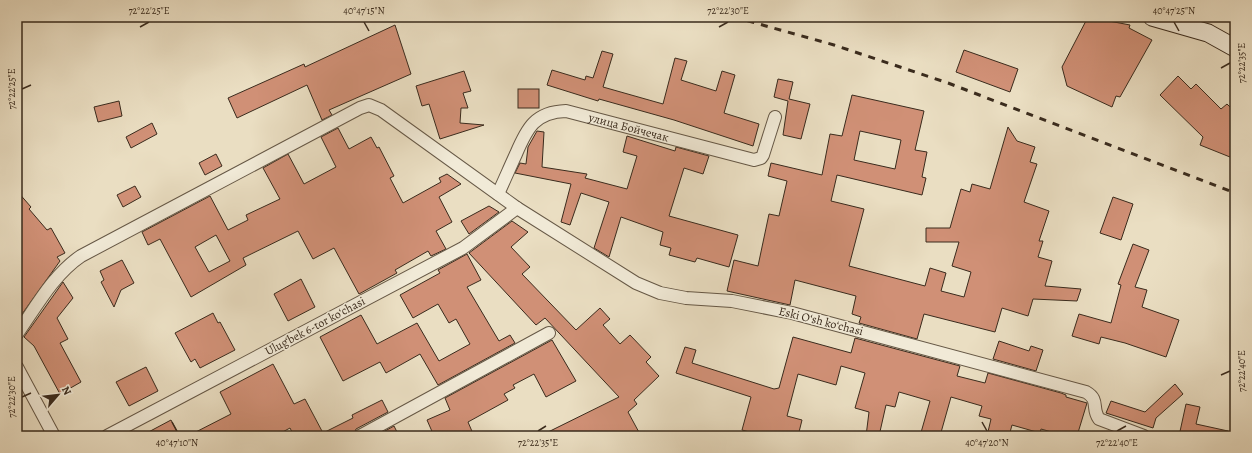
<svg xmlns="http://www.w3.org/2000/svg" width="1252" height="453" font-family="Alegreya,serif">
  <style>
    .building { fill: #d09076; stroke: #3a2b1d; fill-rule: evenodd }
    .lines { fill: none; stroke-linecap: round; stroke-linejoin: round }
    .minor-casing { stroke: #665846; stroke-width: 14 }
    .secondary-casing { stroke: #3a2b1d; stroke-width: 19 }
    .minor { stroke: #f1ead7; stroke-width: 12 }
    .secondary { stroke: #f1ead7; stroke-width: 17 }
    .rail { stroke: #3a2b1d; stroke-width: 3; stroke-dasharray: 7 7; stroke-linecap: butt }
    .ticks { fill: none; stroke: #3a2b1d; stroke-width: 1.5 }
    .labels { text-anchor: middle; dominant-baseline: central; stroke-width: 3; stroke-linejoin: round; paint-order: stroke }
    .street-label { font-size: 12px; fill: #3a2b1d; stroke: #f1ead7 }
    .neatline { fill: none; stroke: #3a2b1d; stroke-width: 1.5 }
    .ticks-label { font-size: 10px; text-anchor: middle; fill: #3a2b1d }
  </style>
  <rect width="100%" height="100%" fill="#eadec2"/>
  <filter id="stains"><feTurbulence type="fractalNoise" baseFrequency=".005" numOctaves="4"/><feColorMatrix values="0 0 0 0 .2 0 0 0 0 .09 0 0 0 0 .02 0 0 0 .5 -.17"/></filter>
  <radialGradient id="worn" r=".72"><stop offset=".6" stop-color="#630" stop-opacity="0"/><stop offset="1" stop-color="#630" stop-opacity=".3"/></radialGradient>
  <!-- building -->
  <g class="building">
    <polygon points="1088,17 1130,25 1129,28 1152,40 1120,97 1116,96 1112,107 1067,86 1062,67"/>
    <polygon points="395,25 411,74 329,110 332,115 322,120 307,85 237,118 228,98 304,64 305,67"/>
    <polygon points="964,50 1018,69 1010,92 956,72"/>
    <polygon points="602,51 613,54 603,87 663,104 675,58 687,61 681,80 716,91 722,71 735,75 724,113 759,124 753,146 674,120 599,99 598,101 547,85 552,70 585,80 586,76 593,78"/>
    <polygon points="464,71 471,91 463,93 468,108 461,108 460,123 484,125 440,139 429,104 422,106 416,86"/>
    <polygon points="1178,76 1191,89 1196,84 1221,109 1227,104 1235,112 1235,159 1200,145 1203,137 1160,95"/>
    <polygon points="778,79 793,82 789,99 810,104 801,139 783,135 788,101 774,97"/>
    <rect x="518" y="89" width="21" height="19"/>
    <path d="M852,95l72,16 -9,39 12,2 -5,25 4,1 -4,17 -85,-20 -6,26 33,8 -15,57 76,20 5,-18 16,5 -5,18 23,6 7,-25 -19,-6 7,-24h-33v-14h24l11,-39 9,3 2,-8 18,5 18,-62 9,14 18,6 -5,15 7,2 -13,38 25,9 -10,30h4l-5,16 14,4 -7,25 36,3 -4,12 -44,-2 -5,17 -26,-8 -7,24 -71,-18 -7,25 -58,-16 2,-6 -9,-3 4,-18 -61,-16 -5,25 -63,-14 7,-31 24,6 11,-52 10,2 8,-35 -19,-5 3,-13 51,12 8,-41 12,2zM860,131l41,9 -6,29 -41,-9z"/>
    <polygon points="119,101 122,116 98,122 94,107"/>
    <polygon points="152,123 157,134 131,148 126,137"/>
    <path d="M338,128l11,21 22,-12 6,11 2,-1 15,29 -4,2 13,25 38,-21 -2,-4 8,-4 14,10 -22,13 13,25 -16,9 10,18 -15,7 -3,-5 -33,19 2,3 -38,21 -25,-46 -21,11 -15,-28 -55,27 3,7 -55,32 -31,-58 -12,6 -6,-13 68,-36 18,34 20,-10 -2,-5 34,-16 -17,-31 25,-14 16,30 32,-17 -15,-30zM216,235l14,26 -21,11 -14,-25z"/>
    <polygon points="537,131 544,132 542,167 587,174 585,178 627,189 637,156 623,152 627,136 675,151 676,147 709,156 703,174 684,168 669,216 738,235 729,267 697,258 695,262 669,255 671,248 660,245 663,232 621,217 609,257 594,248 609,202 581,193 570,225 561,222 571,184 515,173 520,163 526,164 528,147"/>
    <polygon points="216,154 222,166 205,175 199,163"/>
    <polygon points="135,186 141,197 123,207 117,195"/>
    <polygon points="17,191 31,207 29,209 47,230 51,228 65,253 57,257 60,261 17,321"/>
    <polygon points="1113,197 1133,204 1121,240 1100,233"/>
    <polygon points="489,206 499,212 469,234 461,221"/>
    <polygon points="512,221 528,232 511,247 530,267 522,274 576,330 600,308 610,319 603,325 620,344 630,335 651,357 646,362 659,376 634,400 637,404 628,412 641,436 540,436 619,397 545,318 536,325 469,253"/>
    <polygon points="1133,244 1149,250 1135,287 1147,290 1142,307 1179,320 1166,357 1125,343 1101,337 1099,344 1072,336 1079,314 1111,323 1121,285 1118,284"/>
    <polygon points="467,254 481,280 467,287 499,341 510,335 515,343 438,385 420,354 386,373 380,362 343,381 320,337 361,315 377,344 417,323 439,361 470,344 456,319 449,323 438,304 413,318 400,295 440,273 438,270"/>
    <polygon points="122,260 134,283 121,290 114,307 101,282 104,280 100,271"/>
    <polygon points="301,279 315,307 288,321 274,294"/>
    <polygon points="63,282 73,298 57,318 68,339 60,343 81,382 60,394 34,346 24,337"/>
    <polygon points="213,313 218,323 220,322 235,350 200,368 195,359 191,362 175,333"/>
    <polygon points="793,337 851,353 855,338 960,366 957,376 985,383 988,373 1061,393 1066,395 1066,397 1087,403 1077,436 1066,436 1041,429 1040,433 1012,425 1009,436 987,436 991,419 979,416 982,406 951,397 940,436 920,436 930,401 899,392 895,407 886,405 879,436 866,436 869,412 855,408 865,373 841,366 836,385 798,374 787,416 802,420 798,436 765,436 742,430 751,397 676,373 685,347 696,350 692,363 774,389 779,388"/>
    <polygon points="552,340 576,381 546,397 534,374 513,385 515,388 504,394 508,400 468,422 474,436 434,436 427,420 450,410 445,398"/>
    <polygon points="999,341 1029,351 1031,346 1043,350 1036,371 993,359"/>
    <polygon points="273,364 294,404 305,399 323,433 353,418 352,415 382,400 388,412 356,429 353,436 294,436 290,428 275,436 188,436 231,414 220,392"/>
    <polygon points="146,367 158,391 129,406 116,382"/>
    <polygon points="1175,384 1183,394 1156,418 1153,428 1106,413 1111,401 1145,412"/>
    <polygon points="1186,404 1200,407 1196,424 1228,431 1228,436 1179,436"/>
    <polygon points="171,420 179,436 141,436"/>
    <polygon points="394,426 399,436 376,436"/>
  </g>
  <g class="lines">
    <!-- minor casing -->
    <g class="minor-casing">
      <g id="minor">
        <path id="s1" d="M498,194c6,-13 12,-27 18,-40 11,-26 19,-42 50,-43l188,49 7,-2 2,-3 12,-38"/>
        <path d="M17,334c19,-27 36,-59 64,-78l279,-148 9,-3 12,5 136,98 119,75 24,10 26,5 46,3 60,12 294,79c14,8 5,16 13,27l45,17"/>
        <polyline points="17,367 54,436"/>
        <polyline points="107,436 463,248 517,208"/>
        <polyline points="360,436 549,333"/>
      </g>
    </g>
    <!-- secondary casing -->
    <g class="secondary-casing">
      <polyline id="secondary" points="1152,17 1208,33 1235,48"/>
    </g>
    <!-- minor -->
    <use href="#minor" class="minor"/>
    <!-- secondary -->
    <use href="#secondary" class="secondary"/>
    <!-- rail -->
    <g class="rail">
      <polyline points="734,17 834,45 948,83 1235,193"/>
      <polyline points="17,22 37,17"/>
    </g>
  </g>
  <!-- ticks -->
  <path class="ticks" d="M364,22l5,9M1174,22l5,9M140,27l9,-5M719,27l9,-5M1221,68l9,-5M22,89l9,-4M1221,375l9,-4M22,397l9,-4M172,422l5,9M982,422l5,9M538,431l8,-5M1117,431l9,-5"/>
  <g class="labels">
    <!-- street labels -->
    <g class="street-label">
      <text stroke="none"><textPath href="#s1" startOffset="180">улица Бойчечак</textPath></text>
      <text transform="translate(821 321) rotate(14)">Eski Oʻsh koʻchasi</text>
      <text transform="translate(315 326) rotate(-28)">Ulug‘bek 6-tor koʻchasi</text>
    </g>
  </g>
  <!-- margin -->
  <rect width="1252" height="453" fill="none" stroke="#eadec2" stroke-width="44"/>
  <!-- north arrow -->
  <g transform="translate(58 395) rotate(62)" stroke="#f1ead7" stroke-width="3" paint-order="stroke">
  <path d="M0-3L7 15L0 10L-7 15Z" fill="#3a2b1d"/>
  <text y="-6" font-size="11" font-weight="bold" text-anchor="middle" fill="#3a2b1d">N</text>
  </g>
  <rect x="22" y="22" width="1208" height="409" class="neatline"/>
  <g class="ticks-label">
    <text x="149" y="14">72°22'25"E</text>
    <text x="364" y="14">40°47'15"N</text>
    <text x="728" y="14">72°22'30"E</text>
    <text x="1174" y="14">40°47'25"N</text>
    <text transform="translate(1241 63) rotate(-90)" y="4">72°22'35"E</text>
    <text transform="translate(11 89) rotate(-90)" y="4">72°22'25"E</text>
    <text transform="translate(1241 371) rotate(-90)" y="4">72°22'40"E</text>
    <text transform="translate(11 397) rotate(-90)" y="4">72°22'30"E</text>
    <text x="177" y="446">40°47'10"N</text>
    <text x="538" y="446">72°22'35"E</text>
    <text x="987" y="446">40°47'20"N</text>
    <text x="1117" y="446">72°22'40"E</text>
  </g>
  <rect width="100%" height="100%" filter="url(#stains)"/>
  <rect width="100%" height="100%" fill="url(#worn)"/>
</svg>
